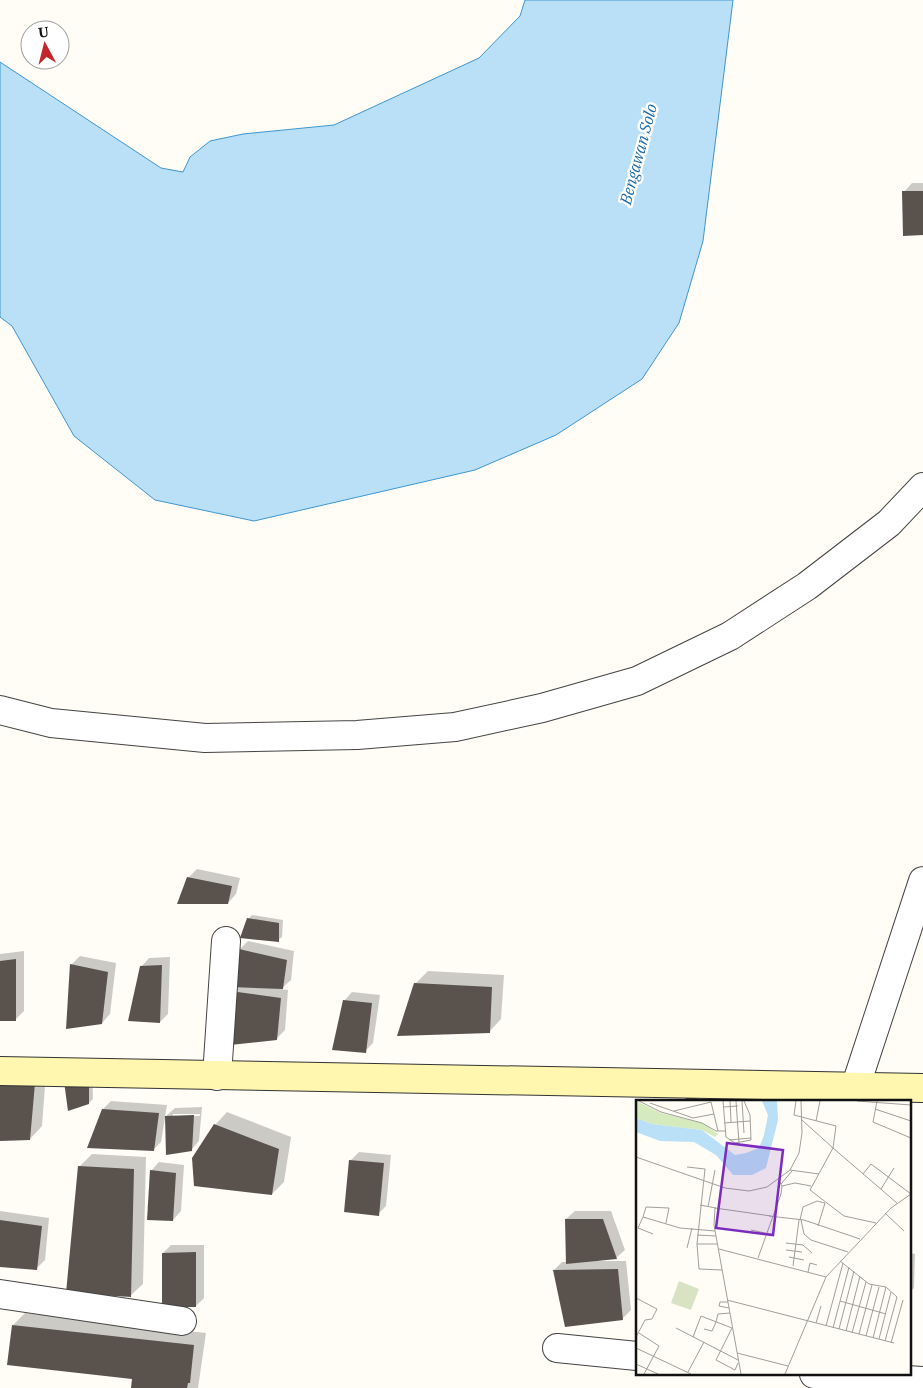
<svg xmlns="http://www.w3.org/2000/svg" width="923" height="1388" font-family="'IBM Plex Serif',serif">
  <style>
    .water { fill: #b9e0f7; stroke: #3f96cf }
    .shadow { fill: #0003; fill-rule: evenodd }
    .building { fill: #5a524d }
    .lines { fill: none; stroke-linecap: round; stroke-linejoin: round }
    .street-casing { stroke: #444; stroke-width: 30 }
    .secondary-casing { stroke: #333; stroke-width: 30 }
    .street { stroke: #fff; stroke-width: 28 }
    .secondary { stroke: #fff6b0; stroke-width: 28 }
    .labels { text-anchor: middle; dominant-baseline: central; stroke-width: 5; stroke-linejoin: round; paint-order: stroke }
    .water-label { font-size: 16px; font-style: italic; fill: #1768a6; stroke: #fff }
    .inset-road { fill: none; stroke: #a09f9a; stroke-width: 1 }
    .view { fill: #7b2cbf; fill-opacity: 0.15; stroke: #7b2cbf; stroke-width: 2.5 }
    .inset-edge { fill: none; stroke: #111; stroke-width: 2.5 }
  </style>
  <rect width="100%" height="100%" fill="#fffdf5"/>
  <!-- water -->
  <polygon class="water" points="525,0 733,0 703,241 679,323 642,379 556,435 475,470 254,521 155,500 74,436 12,326 0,317 0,62 161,168 183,172 190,157 210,141 243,134 334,125 479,58 520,16"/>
  <!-- shadow -->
  <g class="shadow">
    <polygon points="912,183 923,183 923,234 904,192"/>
    <polygon points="197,869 240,878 236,894 228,903 188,878"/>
    <polygon points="252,915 283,920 282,937 278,940 248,919"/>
    <polygon points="248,941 294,951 291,980 281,989 288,990 285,1030 276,1039 231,992 240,949"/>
    <polygon points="24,951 24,1011 16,1019 0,1020 0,954"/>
    <polygon points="80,956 116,963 110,1014 102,1023 67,1028 72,964"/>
    <polygon points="170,957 168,1014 160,1022 141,967 149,958"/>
    <polygon points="428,971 504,975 501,1019 489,1032 415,984"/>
    <polygon points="352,992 380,995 373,1043 365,1051 344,1001"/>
    <polygon points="92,1071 93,1099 89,1103 64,1074"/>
    <polygon points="46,1072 42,1126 30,1139 0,1140 0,1073"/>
    <polygon points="721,1094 721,1102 686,1102 687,1097"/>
    <path d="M111,1101l56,4 -2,12 10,-9 27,-1 -3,34 -8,9 -26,-32 -4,24 -8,8 -50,-41zM173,1114h27v2l-27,1z"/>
    <polygon points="227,1112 291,1137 284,1182 272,1194 215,1125"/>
    <polygon points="359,1152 391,1155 386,1206 378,1214 350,1161"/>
    <polygon points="92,1154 146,1157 143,1284 130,1296 79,1167"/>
    <polygon points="159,1162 184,1165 181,1211 173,1220 151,1171"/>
    <polygon points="0,1211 49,1218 45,1260 37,1268 0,1266"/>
    <polygon points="575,1211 611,1211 625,1250 616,1258 599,1259 599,1261 626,1261 631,1310 622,1319 554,1270 562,1262 567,1262 566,1219"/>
    <polygon points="171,1245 204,1245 204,1298 196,1306 163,1253"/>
    <polygon points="909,1253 915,1254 914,1288 909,1293"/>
    <polygon points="25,1313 206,1333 198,1388 132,1388 133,1378 13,1325"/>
  </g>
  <!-- building -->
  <g class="building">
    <polygon points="902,191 923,191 923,235 903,236"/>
    <polygon points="187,877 232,886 228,904 177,904"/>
    <polygon points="247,918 279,923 279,942 240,938"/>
    <polygon points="239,949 287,960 283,989 231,987"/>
    <polygon points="16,959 16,1021 0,1021 0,961"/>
    <polygon points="70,964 108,972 102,1024 66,1029"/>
    <polygon points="162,965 160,1023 128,1021 140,966"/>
    <polygon points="414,983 492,987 490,1033 397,1036"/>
    <polygon points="230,991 281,998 277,1040 230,1045"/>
    <polygon points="343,1000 372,1003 366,1053 332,1050"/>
    <polygon points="63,1074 89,1074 89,1104 68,1111"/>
    <polygon points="35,1083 30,1140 0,1141 0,1085"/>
    <polygon points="686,1096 709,1101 709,1102 685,1102"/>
    <polygon points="102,1109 159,1113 154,1151 87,1148"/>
    <polygon points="194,1115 192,1151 166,1155 165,1116"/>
    <polygon points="214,1124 279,1149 272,1195 194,1186 192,1158"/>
    <polygon points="349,1160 384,1163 379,1216 344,1212"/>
    <polygon points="78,1166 134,1169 131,1297 66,1293"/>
    <polygon points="150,1170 176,1173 173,1221 147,1220"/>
    <polygon points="565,1219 603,1219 617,1259 566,1264"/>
    <polygon points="0,1220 42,1226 37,1270 0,1267"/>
    <polygon points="196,1252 196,1307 162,1307 162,1253"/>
    <polygon points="618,1269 623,1320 565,1327 553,1270"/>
    <polygon points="12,1325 194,1345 190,1383 188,1383 187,1388 131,1388 132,1379 7,1365"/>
  </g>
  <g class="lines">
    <!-- street casing -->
    <g class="street-casing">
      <g id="street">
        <polyline points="0,710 51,723 205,738 357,735 455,727 542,708 637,681 730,636 807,586 889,523 923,487"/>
        <polyline points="217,1076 226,941"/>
        <polyline points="853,1102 855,1088 923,881"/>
        <polyline points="0,1294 182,1321"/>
        <polyline points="557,1348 637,1356"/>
        <polyline points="814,1374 923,1381"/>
      </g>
    </g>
    <!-- secondary casing -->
    <g class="secondary-casing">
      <polyline id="secondary" points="0,1071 923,1088"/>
    </g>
    <!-- street -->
    <use href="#street" class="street"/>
    <!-- secondary -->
    <use href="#secondary" class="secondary"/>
  </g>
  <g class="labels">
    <!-- water labels -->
    <g class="water-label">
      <text transform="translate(638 154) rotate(-75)">Bengawan Solo</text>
    </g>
  </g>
  <!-- overview -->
  <g transform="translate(636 1100)">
    <rect width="275" height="275" fill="#fffdf5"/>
    <path d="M0,1l25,12 41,10 16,11 -3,3 -13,-7 -50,-6 -16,-6z" fill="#d5ebbd"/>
    <path d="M43,181l20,8 -8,21 -20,-7z" fill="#d9e3c4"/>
    <path d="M126,1h15l1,19 -12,48 -14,7h-19l-17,-20 -22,-13 -34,-1 -24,-9v-14l16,6 50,6 33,25 11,-2 13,-5 5,-13 4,-20z" fill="#b9e0f7"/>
    <path class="inset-road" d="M3,1l22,11 41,11 14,8h9M87,1l3,36 9,6 16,-3 -1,-25 -6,-14M94,1l1,21M100,1l3,42M106,1l2,32M160,1l-2,14 42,11 -3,22 -31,-28M221,1l54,4M241,1l-4,21 38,16M14,3l43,15 21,-4M87,7l15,-1M239,9l36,12M38,11l37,-9 7,29M180,21l4,-20M88,23l26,-2M93,40l22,-2M0,57l89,31 24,3 18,-4 23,-17 9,-17 3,-20 -1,-32M51,67l18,2 -8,75h20M154,70l29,4M227,74l8,-10 40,30M145,84l11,-13M146,86l13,-3 16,3M245,89l13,-21M64,105l16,3M72,107l7,-37M249,113l19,18M133,116l35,4 56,19M7,117l-5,11 15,6M164,120l3,-13 14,-6 8,2M165,120l3,14 7,6 37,12M30,123l3,-15 -23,-1 -3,10 37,11 35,3M240,123l-32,-7 -34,-26 23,-42 64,55M182,126l7,-23M115,130l23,5M61,135l19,1M150,143l17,2 9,8M61,144l2,25 23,1M51,148l5,-20M83,149l107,28M150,150l16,2M153,157l15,3M122,158l23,-64 1,-8 -3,-5M204,161l29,23 17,3 11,10 -12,44M157,166l6,-46M172,172l2,-9 7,2M0,198l21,11 -5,10 -7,1 -9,17M91,200l167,43M204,201l46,13M92,202h-8l-1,4 10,2M80,222l2,-8 12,-1M180,223l5,-17M190,226l17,-63M40,228l62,32M96,228l-16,32 19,10 3,-7M197,228l16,-61M68,229l8,2 4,-9M203,229l15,-58M210,231l14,-55M3,233l20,13 -15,28M216,233l14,-51M223,234l13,-49M230,236l13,-49M57,237l8,-21 31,12M237,238l13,-51M243,239l12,-47M255,243l12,-43M0,248l55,26M101,253l51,13M0,264l22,10M52,272l16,-30M105,274l-27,-149 1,-17 56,8M149,274l41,-97 65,-69 20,-14"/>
    <path class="view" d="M91,43l56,7 -10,85 -57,-7z"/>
    <rect width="275" height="275" class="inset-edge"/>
  </g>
  <!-- north arrow -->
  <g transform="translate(45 45) rotate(353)"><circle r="24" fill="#ffffff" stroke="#a0a0a0"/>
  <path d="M0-4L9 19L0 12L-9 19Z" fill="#c4262e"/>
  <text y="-8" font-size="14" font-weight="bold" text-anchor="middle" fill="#111111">U</text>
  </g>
</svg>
